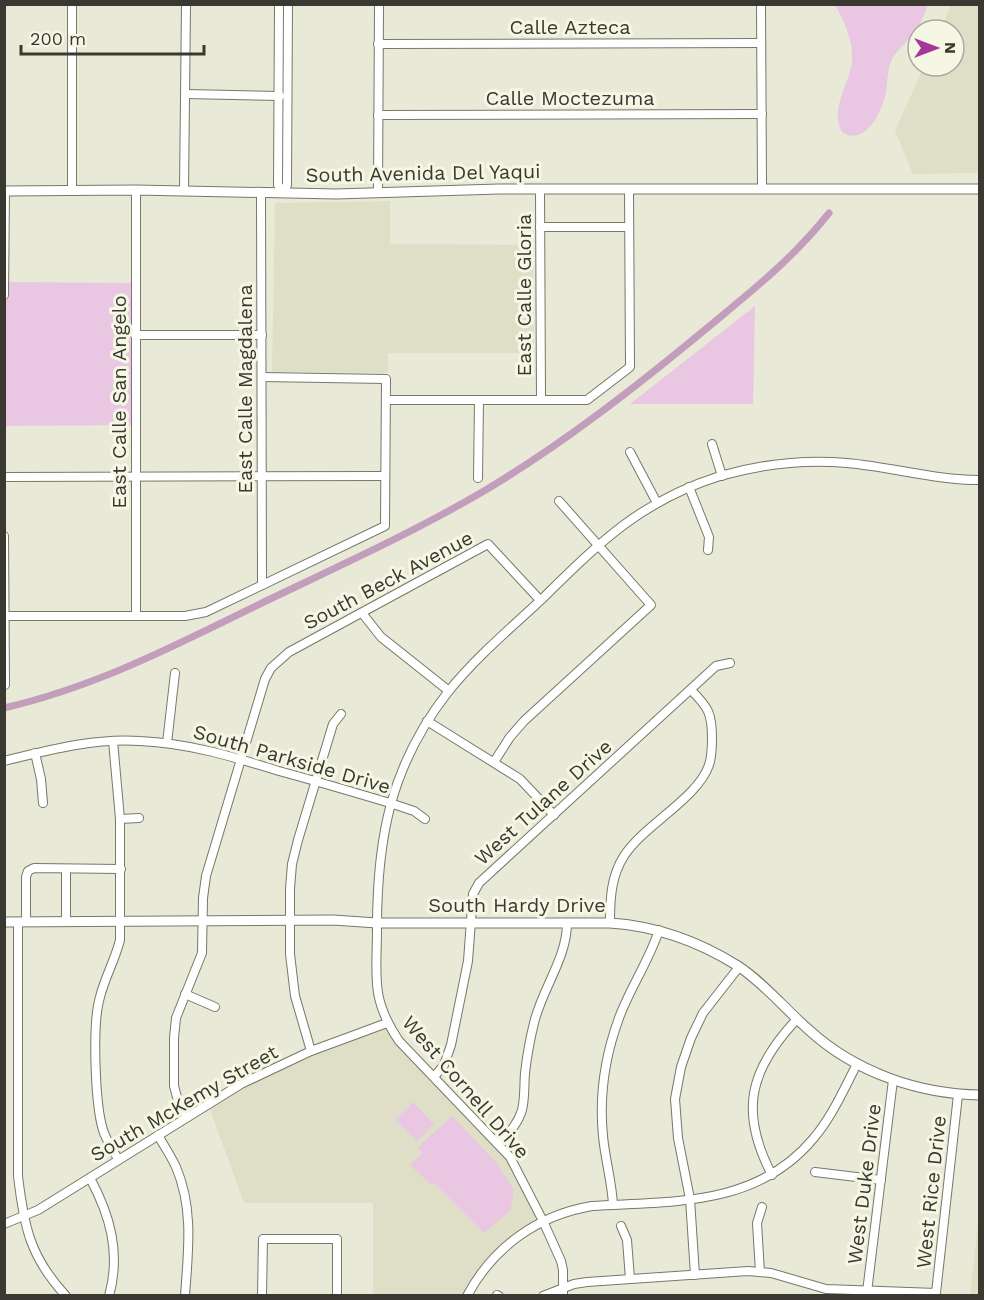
<svg xmlns="http://www.w3.org/2000/svg" width="984" height="1300" font-family="'Work Sans',sans-serif">
  <style>
    .built { fill: #dfdfc7 }
    .green { fill: #e9c7e3 }
    .lines { fill: none; stroke-linecap: round; stroke-linejoin: round }
    .canal { stroke: #c29dbc; stroke-width: 7 }
    .minor-casing { stroke: #777868; stroke-width: 10 }
    .tertiary-casing { stroke: #777868; stroke-width: 11 }
    .minor { stroke: #fff; stroke-width: 8 }
    .tertiary { stroke: #fff; stroke-width: 9 }
    .labels { text-anchor: middle; dominant-baseline: central; stroke-width: 6; stroke-linejoin: round; paint-order: stroke }
    .street-label { font-size: 20px; fill: #393932; stroke: #f6f6e5 }
  </style>
  <rect width="100%" height="100%" fill="#e9e9d8"/>
  <!-- built -->
  <g class="built">
    <polygon points="951,5 979,5 979,173 913,174 895,131 924,66 954,66 954,30 940,30"/>
    <polygon points="390,201 390,244 533,245 534,353 388,353 388,373 272,372 275,203"/>
    <polygon points="387,1023 499,1144 543,1221 514,1239 467,1295 373,1295 373,1203 244,1203 208,1104 282,1063"/>
    <polygon points="979,1215 979,1295 970,1295"/>
  </g>
  <!-- green -->
  <g class="green">
    <path d="M835,5h93c-3,8 -7,18 -12,25 -7,11 -18,18 -24,29 -5,10 -4,22 -6,33 -3,18 -21,56 -44,40 -13,-25 9,-49 10,-73 1,-19 -8,-38 -17,-54z"/>
    <polygon points="5,282 135,283 135,425 5,426"/>
    <polygon points="755,306 753,404 630,404"/>
    <polygon points="413,1102 434,1124 417,1141 395,1120"/>
    <polygon points="452,1116 496,1162 514,1190 510,1211 484,1233 434,1183 430,1184 410,1165 422,1154 418,1147"/>
  </g>
  <g class="lines">
    <!-- canal -->
    <path class="canal" d="M4,708c95,-22 176,-65 262,-107 73,-35 148,-69 218,-110 77,-46 148,-101 217,-158 47,-39 90,-72 128,-120"/>
    <!-- minor casing -->
    <g class="minor-casing">
      <g id="minor">
        <polyline points="72,4 72,190"/>
        <polyline points="279,4 278,185 284,193 287,185 288,4"/>
        <polyline points="761,4 762,189"/>
        <polyline points="378,44 761,43"/>
        <polyline points="186,94 280,96"/>
        <polyline points="378,115 762,114"/>
        <polyline points="540,189 541,400"/>
        <polyline points="184,190 186,4"/>
        <polyline points="261,193 262,585"/>
        <polyline points="378,193 379,4"/>
        <polyline points="540,227 629,227"/>
        <polyline points="4,295 5,191"/>
        <polyline points="135,335 262,335"/>
        <polyline points="386,400 587,400 630,367 629,189"/>
        <polyline points="712,444 722,476"/>
        <polyline points="630,452 657,503"/>
        <polyline points="4,477 385,476"/>
        <polyline points="478,478 479,400"/>
        <polyline points="689,487 709,537 708,550"/>
        <polyline points="4,536 5,685"/>
        <polyline points="362,613 381,637 449,691"/>
        <polyline points="136,615 136,190"/>
        <polyline points="4,616 185,616 206,612 385,526 386,379 262,377"/>
        <polyline points="427,721 520,779 554,815"/>
        <path d="M113,741l7,78v121c-5,20 -15,37 -20,57 -8,26 -5,107 3,133 3,10 10,20 15,29"/>
        <polyline points="167,743 175,673"/>
        <polyline points="35,753 41,779 43,803"/>
        <path d="M4,761c45,-11 90,-23 136,-20 49,2 94,16 139,30 37,10 74,21 111,32l24,8 11,8"/>
        <polyline points="494,762 510,737 524,721 651,605 559,501"/>
        <polyline points="120,819 139,818"/>
        <polyline points="26,921 26,877 28,871 34,868 121,869"/>
        <polyline points="66,921 66,869"/>
        <path d="M18,922v254c6,51 12,81 48,120"/>
        <path d="M610,923c0,-24 1,-47 14,-67 20,-31 74,-58 85,-91 3,-9 3,-18 3,-27 0,-25 -4,-31 -21,-48"/>
        <polyline points="185,994 215,1007"/>
        <polyline points="311,1051 295,996 290,954 290,889 292,864 298,840 333,724 341,714"/>
        <polyline points="434,1077 444,1065 451,1045 468,961 473,894 479,883 716,666 730,663"/>
        <polyline points="187,1117 178,1101 174,1086 174,1038 176,1018 202,953 203,898 206,876 265,679 271,668 289,652 488,544 540,600"/>
        <path d="M158,1135c6,11 13,21 18,32 18,42 12,85 9,129"/>
        <path d="M499,1144c9,-10 19,-20 23,-34 3,-12 2,-25 3,-37 2,-17 5,-34 9,-50 8,-34 33,-65 33,-100"/>
        <polyline points="815,1172 881,1180"/>
        <path d="M772,1175c-33,-63 -23,-105 25,-156"/>
        <path d="M90,1178c20,37 31,75 19,118"/>
        <path d="M613,1205c-1,-23 -8,-46 -10,-69 -4,-40 2,-80 16,-118 11,-30 30,-57 40,-88"/>
        <polyline points="4,1224 38,1210 241,1084 311,1051 387,1023"/>
        <polyline points="621,1226 627,1240 630,1279"/>
        <polyline points="760,1272 757,1223 762,1207"/>
        <polyline points="695,1275 690,1199 678,1138 675,1099 681,1067 691,1038 703,1013 739,967"/>
        <polyline points="867,1292 893,1080"/>
        <polyline points="497,1295 499,1296"/>
        <polyline points="262,1296 263,1239 337,1239 337,1296"/>
        <path d="M467,1296c26,-49 71,-81 125,-90 80,-5 164,1 221,-67 19,-22 31,-50 44,-75"/>
        <polyline points="543,1296 574,1284 587,1282 748,1271 771,1273 826,1289 936,1293 958,1095"/>
        <path d="M563,1296v-26l-2,-9 -18,-40 -33,-64 -111,-116c-29,-43 -22,-64 -22,-113 0,-91 14,-163 71,-236 28,-35 63,-64 95,-94 58,-57 98,-97 177,-122 42,-12 84,-17 127,-13 45,4 88,17 133,17"/>
      </g>
    </g>
    <!-- tertiary casing -->
    <g class="tertiary-casing">
      <g id="tertiary">
        <polyline points="4,191 136,190 336,194 499,189 980,189"/>
        <path d="M4,922l329,-2 44,3h233c47,3 88,18 128,43 26,17 47,43 71,64 46,42 109,64 171,65"/>
      </g>
    </g>
    <!-- minor -->
    <use href="#minor" class="minor"/>
    <!-- tertiary -->
    <use href="#tertiary" class="tertiary"/>
  </g>
  <g class="labels">
    <!-- street labels -->
    <g class="street-label">
      <text x="570" y="27">Calle Azteca</text>
      <text x="570" y="98">Calle Moctezuma</text>
      <text transform="translate(423 173) rotate(-1)">South Avenida Del Yaqui</text>
      <text transform="translate(524 295) rotate(-90)">East Calle Gloria</text>
      <text transform="translate(245 389) rotate(-90)">East Calle Magdalena</text>
      <text transform="translate(119 402) rotate(-90)">East Calle San Angelo</text>
      <text transform="translate(388 580) rotate(-28)">South Beck Avenue</text>
      <text transform="translate(292 759) rotate(16)">South Parkside Drive</text>
      <text transform="translate(543 802) rotate(-42)">West Tulane Drive</text>
      <text x="517" y="905">South Hardy Drive</text>
      <text transform="translate(466 1087) rotate(49)">West Cornell Drive</text>
      <text transform="translate(184 1103) rotate(-30)">South McKemy Street</text>
      <text transform="translate(864 1184) rotate(-83)">West Duke Drive</text>
      <text transform="translate(931 1192) rotate(-84)">West Rice Drive</text>
    </g>
  </g>
  <!-- border -->
  <rect width="984" height="1300" fill="none" stroke="#393932" stroke-width="12"/>
  <!-- north arrow -->
  <g transform="translate(936 48) rotate(90)"><circle r="28" fill="#f6f6e5" stroke="#aaaa9d" stroke-width="1.5"/>
  <path d="M0-4.5L10 22L0 15L-10 22Z" fill="#a43899"/>
  <text y="-9" font-size="16" font-weight="bold" text-anchor="middle" fill="#393932">N</text>
  </g>
  <!-- scale -->
  <path d="M21 45v9h183v-9" fill="none" stroke="#393932" stroke-width="3"/>
  <text x="30" y="45" font-size="18" fill="#393932" stroke="#f6f6e5" stroke-width="4.5" paint-order="stroke">200 m</text>
</svg>
